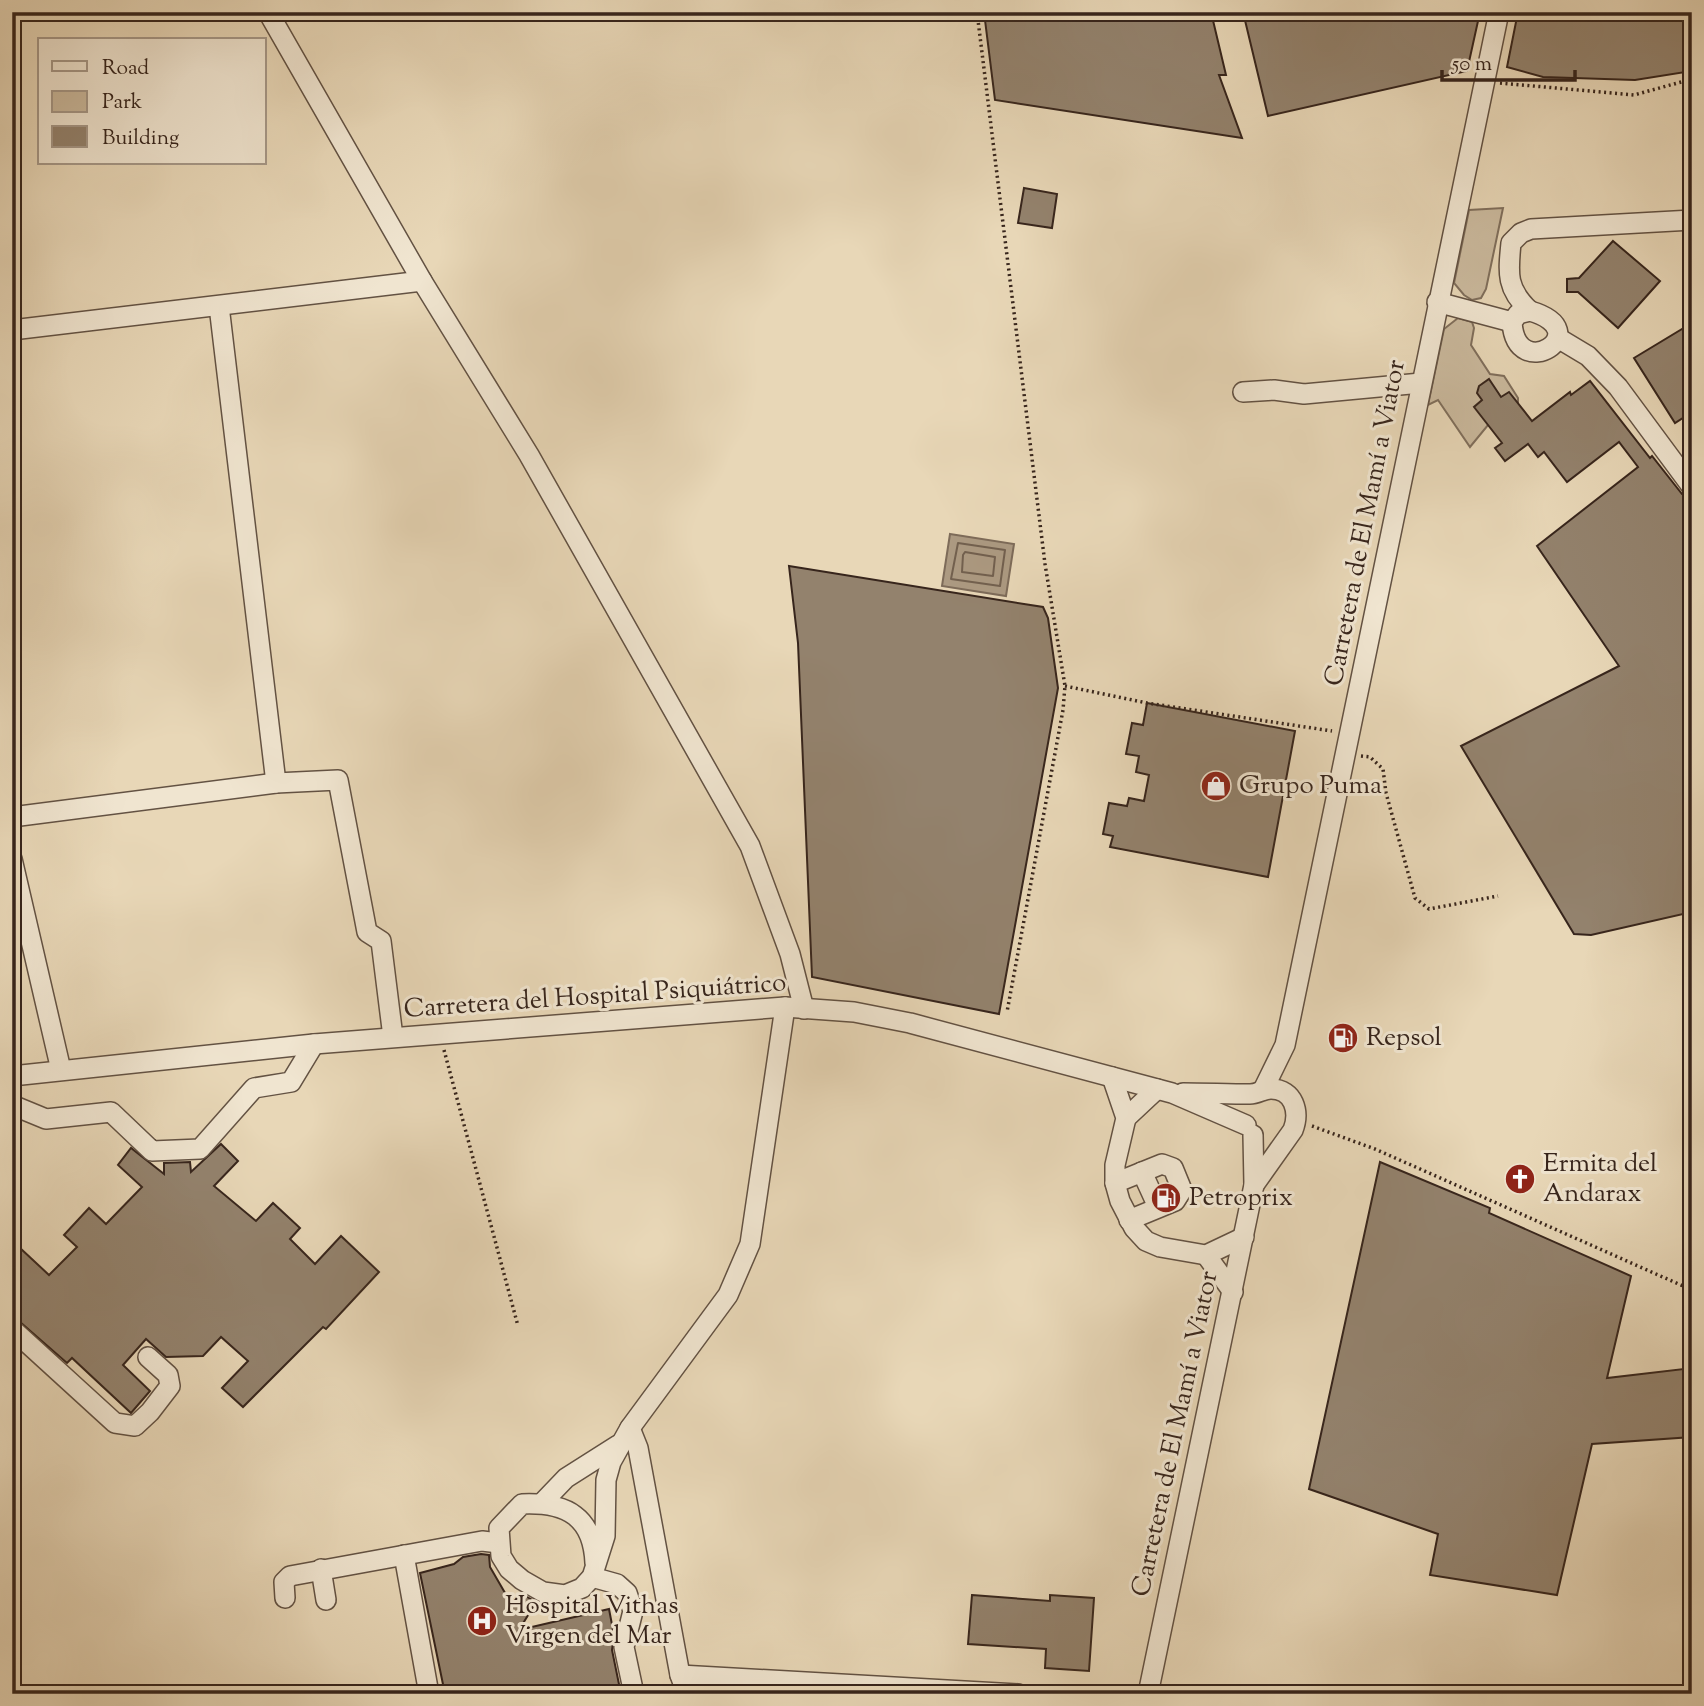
<svg xmlns="http://www.w3.org/2000/svg" width="1704" height="1706" font-family="'Sorts Mill Goudy',serif">
  <style>
    .green { fill: #cab99d; stroke: #806f5c; stroke-width: 2 }
    .water { fill: #ac9a82; stroke: #7d6b59; stroke-width: 2 }
    .lines { fill: none; stroke-linecap: round; stroke-linejoin: round }
    .shore { stroke: #72604f; stroke-width: 2 }
    .stream { stroke: #7d6b59; stroke-width: 5 }
    .building { fill: #93826d; stroke: #37251c; stroke-width: 2 }
    .minor-casing { stroke: #635243; stroke-width: 22 }
    .path { stroke: #37251c; stroke-width: 3.5; stroke-dasharray: 2 3.5; stroke-linecap: butt }
    .minor { stroke: #f0e5d0; stroke-width: 19 }
    .labels { text-anchor: middle; dominant-baseline: central; stroke-width: 6; stroke-linejoin: round; paint-order: stroke }
    .street-label { font-size: 26px; fill: #37251c; stroke: #f0e5d0 }
    .poi-label { font-size: 26px; fill: #37251c; stroke: #f0e5d0; text-anchor: start }
  </style>
  <rect width="100%" height="100%" fill="#e8d7b7"/>
  <filter id="stains"><feTurbulence type="fractalNoise" baseFrequency=".00286" numOctaves="4"/><feColorMatrix values="0 0 0 0 .2 0 0 0 0 .09 0 0 0 0 .02 0 0 0 .5 -.17"/></filter>
  <radialGradient id="worn" r=".72"><stop offset=".6" stop-color="#630" stop-opacity="0"/><stop offset="1" stop-color="#630" stop-opacity=".3"/></radialGradient>
  <!-- green -->
  <g class="green">
    <polygon points="1503,208 1486,289 1481,298 1472,300 1464,295 1454,283 1469,210"/>
    <polygon points="1458,318 1472,322 1474,328 1471,345 1490,374 1504,376 1518,398 1518,404 1488,425 1470,447 1438,400 1428,405 1444,329"/>
  </g>
  <!-- water -->
  <polygon class="water" points="950,534 1014,544 1006,596 942,586"/>
  <g class="lines">
    <!-- shore -->
    <g class="shore">
      <polygon points="958,543 1005,550 1000,586 951,579"/>
      <polygon points="965,552 995,557 993,576 962,572 963,555"/>
    </g>
    <!-- stream -->
    <polyline class="stream" points="1687,65 1692,107"/>
  </g>
  <!-- building -->
  <g class="building">
    <polygon points="984,12 1211,12 1226,75 1219,75 1242,138 995,100"/>
    <polygon points="1243,12 1480,12 1467,71 1268,116"/>
    <polygon points="1518,12 1692,12 1692,71 1635,80 1543,77 1507,67"/>
    <polygon points="1024,188 1057,194 1052,228 1018,223"/>
    <polygon points="1613,241 1660,281 1618,328 1578,292 1567,292 1567,279 1579,278"/>
    <polygon points="1692,323 1692,412 1675,423 1634,358"/>
    <polygon points="1489,379 1501,397 1509,392 1532,421 1570,392 1571,395 1590,381 1650,458 1652,456 1682,494 1692,499 1692,912 1591,935 1574,934 1461,746 1619,666 1537,546 1638,467 1619,442 1567,482 1544,452 1538,457 1528,444 1505,461 1495,448 1502,443 1474,407 1482,400 1477,393 1479,386"/>
    <polygon points="789,566 1043,607 1048,618 1058,688 999,1014 812,977 798,643"/>
    <polygon points="1147,703 1295,731 1268,877 1110,847 1113,836 1103,834 1109,803 1127,806 1129,798 1144,801 1149,775 1136,772 1139,756 1126,754 1132,723 1143,725"/>
    <polygon points="221,1144 238,1161 214,1186 256,1221 273,1203 300,1228 290,1239 315,1264 341,1236 379,1272 326,1329 323,1327 243,1407 222,1388 248,1361 221,1337 203,1356 166,1357 146,1339 123,1365 150,1391 131,1413 72,1358 67,1363 12,1315 12,1257 20,1248 49,1275 77,1247 64,1235 89,1208 106,1224 142,1187 118,1165 131,1148 164,1174 164,1163 190,1162 191,1172"/>
    <polygon points="1380,1162 1490,1208 1489,1213 1631,1276 1607,1378 1692,1368 1692,1437 1592,1444 1557,1595 1430,1575 1438,1534 1309,1489"/>
    <polygon points="481,1554 489,1555 490,1567 512,1605 520,1593 536,1602 519,1630 609,1609 614,1635 612,1650 621,1694 445,1694 420,1573 454,1564 463,1557"/>
    <polygon points="972,1595 1050,1601 1050,1595 1094,1598 1089,1671 1045,1668 1046,1649 968,1644"/>
  </g>
  <g class="lines">
    <!-- minor casing -->
    <g class="minor-casing">
      <g id="minor">
        <polyline points="268,12 422,281 529,455 750,846 790,954 804,1009"/>
        <polyline points="1437,302 1512,322"/>
        <polyline points="219,306 276,783"/>
        <path d="M1530,311c-24,-22 -22,-38 -19,-68l10,-10 10,-4 161,-9"/>
        <path d="M1530,311c70,20 -14,75 -18,11l6,-8z"/>
        <polyline points="12,330 422,281"/>
        <polyline points="1558,338 1588,356 1618,387 1692,487"/>
        <polyline points="1243,392 1274,390 1304,394 1421,383"/>
        <polyline points="12,817 276,783 338,780 367,932 381,941 393,1037"/>
        <polyline points="12,859 61,1070"/>
        <polyline points="12,1076 314,1044 785,1007 854,1012 910,1023 1172,1093 1246,1125"/>
        <polyline points="1112,1077 1126,1118 1115,1165 1115,1183 1120,1201 1134,1228 1146,1241 1160,1247 1206,1255 1244,1237"/>
        <polyline points="1263,1090 1285,1045 1499,12"/>
        <path d="M1183,1093c22,0 45,1 67,1 8,0 13,-5 21,-5 23,0 29,23 22,41l-39,55"/>
        <polyline points="12,1105 46,1119 111,1112 152,1151 200,1149 254,1088 291,1082 314,1044"/>
        <polyline points="1126,1118 1157,1089"/>
        <polyline points="1142,1172 1158,1207"/>
        <polyline points="1115,1183 1162,1164 1173,1168 1182,1190 1175,1201 1129,1220"/>
        <polyline points="1206,1255 1233,1292"/>
        <polyline points="12,1329 115,1423 135,1426 150,1412 170,1386 168,1375 148,1357"/>
        <polyline points="630,1428 638,1448 680,1675 687,1694"/>
        <polyline points="542,1503 566,1478 618,1445"/>
        <polyline points="404,1555 429,1694"/>
        <path d="M595,1563c-2,-46 -28,-61 -73,-59l-23,24 2,28 8,13 13,11 21,12 22,3 17,-7 10,-11 13,-41 1,-56 5,-18 19,-34 98,-133 22,-51 35,-237"/>
        <polyline points="321,1569 326,1600"/>
        <polyline points="592,1577 617,1584 627,1593 633,1611 624,1647 634,1694"/>
        <polyline points="285,1598 284,1582 290,1576 482,1541 499,1543"/>
        <polyline points="680,1675 1018,1694"/>
        <polyline points="1148,1694 1254,1185 1253,1135"/>
      </g>
    </g>
    <!-- path -->
    <g class="path">
      <polyline points="977,12 1045,564 1065,686 1063,710 1007,1012"/>
      <polyline points="1500,83 1634,95 1692,79"/>
      <polyline points="1065,686 1147,703 1332,731"/>
      <polyline points="1361,756 1370,757 1383,769 1386,793 1415,898 1429,909 1498,896"/>
      <polyline points="444,1050 518,1326"/>
      <polyline points="1312,1126 1375,1149 1692,1290"/>
    </g>
    <!-- minor -->
    <use href="#minor" class="minor"/>
  </g>
  <!-- icons -->
  <defs>
    <g id="shop-disc" transform="scale(1.575)"><circle r="9.5" fill="#8f2418" stroke="#f0e5d0"/><path d="M-5-2.5h2.3a2.7 3.5 0 0 1 5.4 0H5L5.5 6h-11ZM-1.5-2.5h3a1.5 2.3 0 0 0-3 0Z" fill="#fff"/></g>
    <g id="fuel-disc" transform="scale(1.575)"><circle r="9.5" fill="#8f2418" stroke="#f0e5d0"/><path d="M-5.5-6h7V0h2V4h1.3V-2.5L3-4.5l.8-.8L6-3V5H2.5V1h-1V6h-7ZM-4.2-4.7v3.2H.2V-4.7Z" fill="#fff"/></g>
    <g id="church-disc" transform="scale(1.575)"><circle r="9.5" fill="#8f2418" stroke="#f0e5d0"/><path d="M-1.2-6h2.4v3.5h3.3v2.4h-3.3V6h-2.4V-.1h-3.3v-2.4h3.3Z" fill="#fff"/></g>
    <g id="hospital-disc" transform="scale(1.575)"><circle r="9.5" fill="#8f2418" stroke="#f0e5d0"/><path d="M-5-5h3v3.5h4V-5h3V5h-3V1.5h-4V5h-3Z" fill="#fff"/></g>
  </defs>
  <g fill-rule="evenodd">
    <use href="#shop-disc" x="1216" y="786"/>
    <use href="#fuel-disc" x="1343" y="1038"/>
    <use href="#church-disc" x="1520" y="1179"/>
    <use href="#fuel-disc" x="1166" y="1198"/>
    <use href="#hospital-disc" x="482" y="1621"/>
  </g>
  <g class="labels">
    <!-- street labels -->
    <g class="street-label">
      <text transform="translate(1366 523) rotate(-79)">Carretera de El Mamí a Viator</text>
      <text transform="translate(595 997) rotate(-4)">Carretera del Hospital Psiquiátrico</text>
      <text transform="translate(1176 1434) rotate(-78)">Carretera de El Mamí a Viator</text>
    </g>
    <!-- poi labels -->
    <g class="poi-label">
      <text x="1239" y="786">Grupo Puma</text>
      <text x="1366" y="1038">Repsol</text>
      <text x="1543" y="1164">Ermita del<tspan x="1543" dy="30">Andarax</tspan></text>
      <text x="1189" y="1198">Petroprix</text>
      <text x="505" y="1606">Hospital Vithas<tspan x="505" dy="30">Virgen del Mar</tspan></text>
    </g>
  </g>
  <!-- margin -->
  <rect width="1704" height="1706" fill="none" stroke="#e8d7b7" stroke-width="42"/>
  <rect x="14" y="14" width="1676" height="1678" fill="none" stroke="#37251c" stroke-width="3.5"/>
  <rect x="21" y="21" width="1662" height="1664" fill="none" stroke="#37251c" stroke-width="2"/>
  <!-- legend -->
  <rect x="38" y="38" width="228" height="126" fill="#f0e5d0" stroke="#a69888" stroke-width="2"/>
  <rect x="52" y="61" width="35" height="10" fill="#f0e5d0" stroke="#a69888" stroke-width="2"/>
  <text x="102" y="74" font-size="21" fill="#37251c">Road</text>
  <rect x="52" y="91" width="35" height="21" fill="#cab99d" stroke="#a69888" stroke-width="2"/>
  <text x="102" y="108" font-size="21" fill="#37251c">Park</text>
  <rect x="52" y="126" width="35" height="21" fill="#93826d" stroke="#a69888" stroke-width="2"/>
  <text x="102" y="144" font-size="21" fill="#37251c">Building</text>
  <!-- scale -->
  <path d="M1442 70v10h133v-10" fill="none" stroke="#37251c" stroke-width="3.5"/>
  <text x="1452" y="70" font-size="21" fill="#37251c" stroke="#f0e5d0" stroke-width="5" paint-order="stroke">50 m</text>
  <rect width="100%" height="100%" filter="url(#stains)"/>
  <rect width="100%" height="100%" fill="url(#worn)"/>
</svg>
